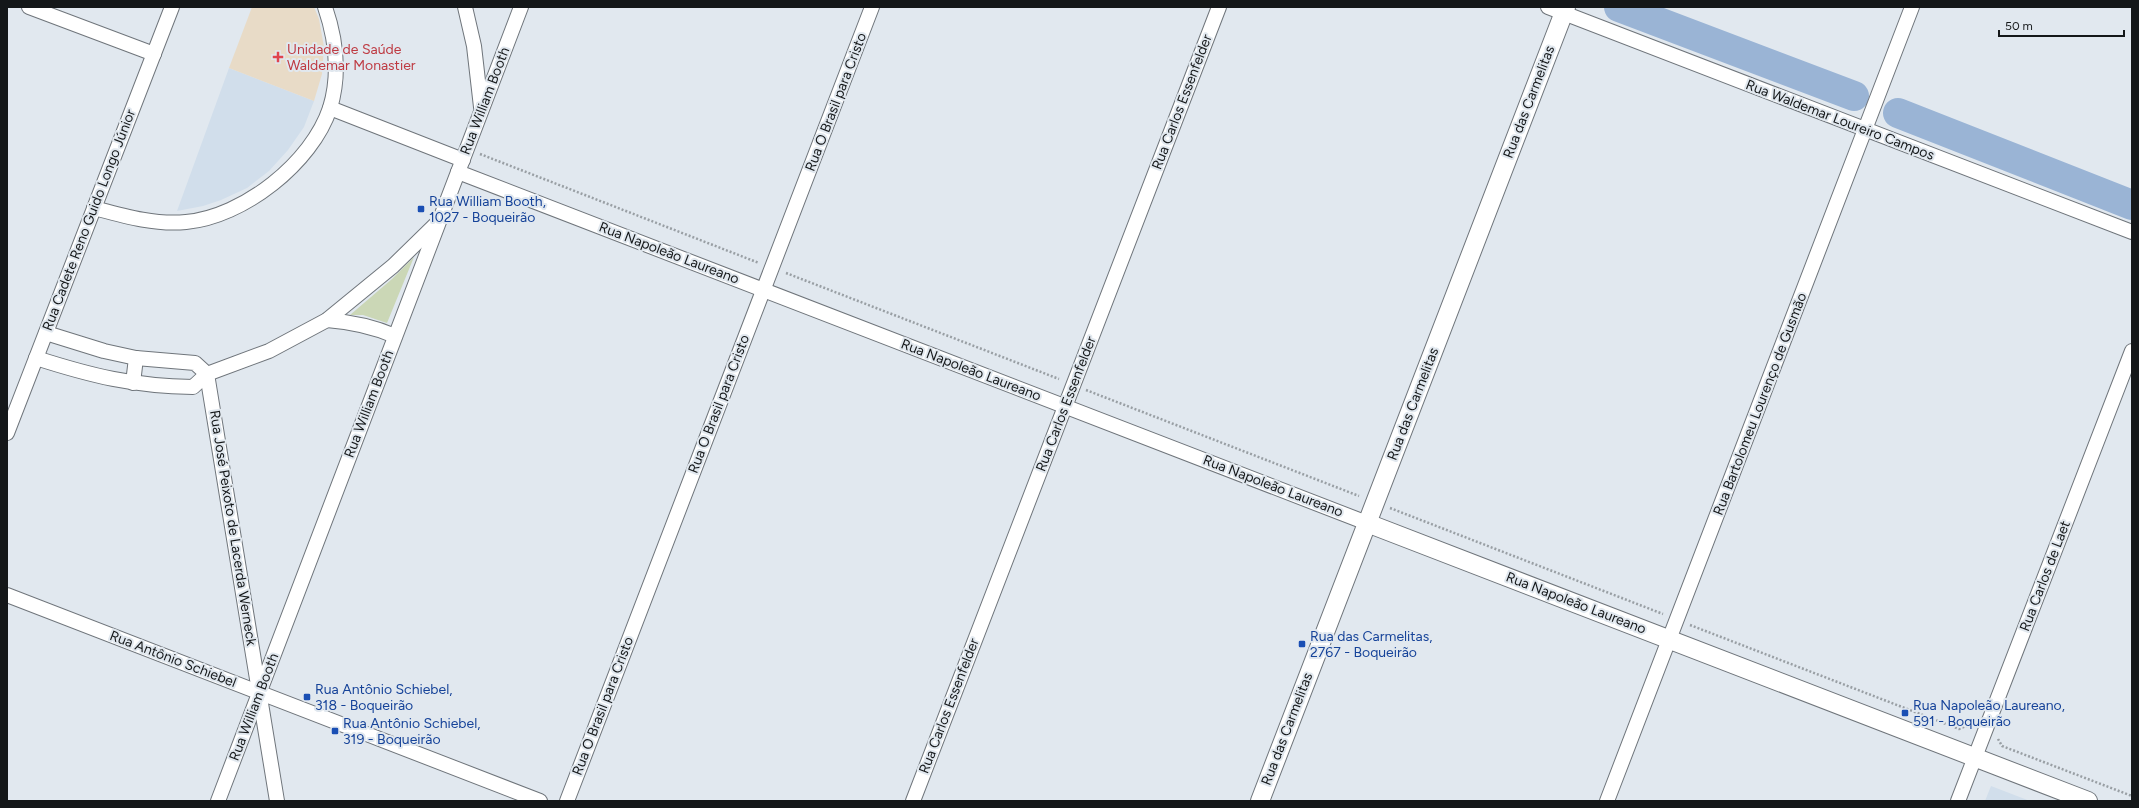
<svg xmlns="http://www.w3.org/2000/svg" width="2139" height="808" font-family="Figtree,sans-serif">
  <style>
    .built { fill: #d1deeb }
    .medical { fill: #e8dbc7 }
    .green { fill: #cbd7b6 }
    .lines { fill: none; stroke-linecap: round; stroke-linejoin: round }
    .river { stroke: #9ab4d5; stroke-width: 30 }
    .minor-casing { stroke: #6f757b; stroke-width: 16 }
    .tertiary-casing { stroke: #6f757b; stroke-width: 20 }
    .path { stroke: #999fa4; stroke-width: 2.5; stroke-dasharray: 2 2; stroke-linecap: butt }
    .minor { stroke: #fff; stroke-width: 14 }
    .tertiary { stroke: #fff; stroke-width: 18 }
    .health-dot { fill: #e0444e; stroke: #e1e8ef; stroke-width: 1.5 }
    .transit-dot { fill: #1a4fb4; stroke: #e1e8ef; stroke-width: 1.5 }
    .labels { text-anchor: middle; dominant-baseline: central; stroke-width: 4; stroke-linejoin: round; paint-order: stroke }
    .health-label { font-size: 14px; fill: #be3a42; stroke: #e1e8ef; text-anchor: start }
    .street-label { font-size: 14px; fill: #141719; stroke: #e1e8ef }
    .transit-label { font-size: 14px; fill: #164399; stroke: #e1e8ef; text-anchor: start }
  </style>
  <rect width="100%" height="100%" fill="#e1e8ef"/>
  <!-- built -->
  <g class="built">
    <polygon points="229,68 314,101 304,127 288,150 269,171 247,188 221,200 203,206 177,211"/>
    <polygon points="1991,786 2030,801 1985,801"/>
  </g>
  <!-- medical -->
  <polygon class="medical" points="252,7 314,7 319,19 324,47 322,74 314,101 229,68"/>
  <!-- green -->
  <polygon class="green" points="414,257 387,323 363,315 350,315 392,279"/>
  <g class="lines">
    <!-- river -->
    <g class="river">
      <polyline points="1619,7 1854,96"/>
      <polyline points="1898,113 2132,205"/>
    </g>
    <!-- minor casing -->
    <g class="minor-casing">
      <g id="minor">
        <polyline points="29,7 154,54"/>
        <polyline points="465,7 474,46 481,107"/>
        <polyline points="1548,7 2132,232"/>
        <polyline points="330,108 463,160"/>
        <polyline points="458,172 1367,523"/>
        <path d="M94,208c30,8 61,17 92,14 57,-5 126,-59 144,-114 10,-33 6,-69 -5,-101"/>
        <path d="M327,320c25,2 45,6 68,16"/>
        <polyline points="46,333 104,351 136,358 195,363 207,374"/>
        <path d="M36,358c56,18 97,28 157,29l14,-13 62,-23 58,-31 66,-54 42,-41"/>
        <polyline points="207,374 277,801"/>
        <polyline points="133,383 136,358"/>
        <polyline points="7,433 172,7"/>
        <polyline points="7,595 540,801"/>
        <polyline points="218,801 521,7"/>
        <polyline points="567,801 872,7"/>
        <polyline points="913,801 1219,7"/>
        <polyline points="1607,801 1912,7"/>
        <polyline points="1958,801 2132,351"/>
      </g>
    </g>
    <!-- tertiary casing -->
    <g class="tertiary-casing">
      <g id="tertiary">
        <polyline points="1367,523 2088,801"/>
        <polyline points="1260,801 1566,7"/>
      </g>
    </g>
    <!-- path -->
    <g class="path">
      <polyline points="480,154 759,263"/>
      <polyline points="786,273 1059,379"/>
      <polyline points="1086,390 1359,496"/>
      <polyline points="1390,508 1663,614"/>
      <polyline points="1690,625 1959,729 1966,726 1970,727"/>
      <polyline points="1998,739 2002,746 2132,796"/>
    </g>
    <!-- minor -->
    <use href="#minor" class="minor"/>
    <!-- tertiary -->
    <use href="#tertiary" class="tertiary"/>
  </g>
  <!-- markers -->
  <path class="health-dot" d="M276 51h4v4h4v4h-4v4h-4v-4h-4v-4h4z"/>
  <g class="transit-dot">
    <rect x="417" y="205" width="8" height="8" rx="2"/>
    <rect x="1298" y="640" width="8" height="8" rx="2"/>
    <rect x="303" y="693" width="8" height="8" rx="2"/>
    <rect x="1901" y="709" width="8" height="8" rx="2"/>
    <rect x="331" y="727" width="8" height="8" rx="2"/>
  </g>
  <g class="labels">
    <!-- health labels -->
    <g class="health-label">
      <text x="287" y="49">Unidade de Saúde<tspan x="287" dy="16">Waldemar Monastier</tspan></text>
    </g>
    <!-- street labels -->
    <g class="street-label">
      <text transform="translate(485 101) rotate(-69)">Rua William Booth</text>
      <text transform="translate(836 102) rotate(-69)">Rua O Brasil para Cristo</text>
      <text transform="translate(1182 102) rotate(-69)">Rua Carlos Essenfelder</text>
      <text transform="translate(1529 102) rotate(-69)">Rua das Carmelitas</text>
      <text transform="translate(1840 120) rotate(21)">Rua Waldemar Loureiro Campos</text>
      <text transform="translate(89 220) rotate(-69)">Rua Cadete Reno Guido Longo Júnior</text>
      <text transform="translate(669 253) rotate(21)">Rua Napoleão Laureano</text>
      <text transform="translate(971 370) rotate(21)">Rua Napoleão Laureano</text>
      <text transform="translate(369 404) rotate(-69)">Rua William Booth</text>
      <text transform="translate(719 404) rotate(-69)">Rua O Brasil para Cristo</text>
      <text transform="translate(1066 404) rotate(-69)">Rua Carlos Essenfelder</text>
      <text transform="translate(1413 404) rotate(-69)">Rua das Carmelitas</text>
      <text transform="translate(1760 404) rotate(-69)">Rua Bartolomeu Lourenço de Gusmão</text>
      <text transform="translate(1273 486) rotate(21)">Rua Napoleão Laureano</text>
      <text transform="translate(233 528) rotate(81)">Rua José Peixoto de Lacerda Werneck</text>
      <text transform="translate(2045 576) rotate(-69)">Rua Carlos de Laet</text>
      <text transform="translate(1576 603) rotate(21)">Rua Napoleão Laureano</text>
      <text transform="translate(173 659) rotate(21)">Rua Antônio Schiebel</text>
      <text transform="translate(603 706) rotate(-69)">Rua O Brasil para Cristo</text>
      <text transform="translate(949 706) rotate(-69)">Rua Carlos Essenfelder</text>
      <text transform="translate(254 707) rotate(-69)">Rua William Booth</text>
      <text transform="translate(1287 729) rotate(-69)">Rua das Carmelitas</text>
    </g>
    <!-- transit labels -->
    <g class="transit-label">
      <text x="429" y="201">Rua William Booth,<tspan x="429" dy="16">1027 - Boqueirão</tspan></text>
      <text x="1310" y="636">Rua das Carmelitas,<tspan x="1310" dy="16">2767 - Boqueirão</tspan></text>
      <text x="315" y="689">Rua Antônio Schiebel,<tspan x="315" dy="16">318 - Boqueirão</tspan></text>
      <text x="1913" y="705">Rua Napoleão Laureano,<tspan x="1913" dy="16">591 - Boqueirão</tspan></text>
      <text x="343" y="723">Rua Antônio Schiebel,<tspan x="343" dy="16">319 - Boqueirão</tspan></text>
    </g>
  </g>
  <!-- border -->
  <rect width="2139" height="808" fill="none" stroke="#141719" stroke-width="16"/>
  <!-- scale -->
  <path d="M1999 30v6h125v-6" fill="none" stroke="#141719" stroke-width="2"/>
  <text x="2005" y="30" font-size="12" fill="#141719" stroke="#e1e8ef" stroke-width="3" paint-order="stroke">50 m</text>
</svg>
